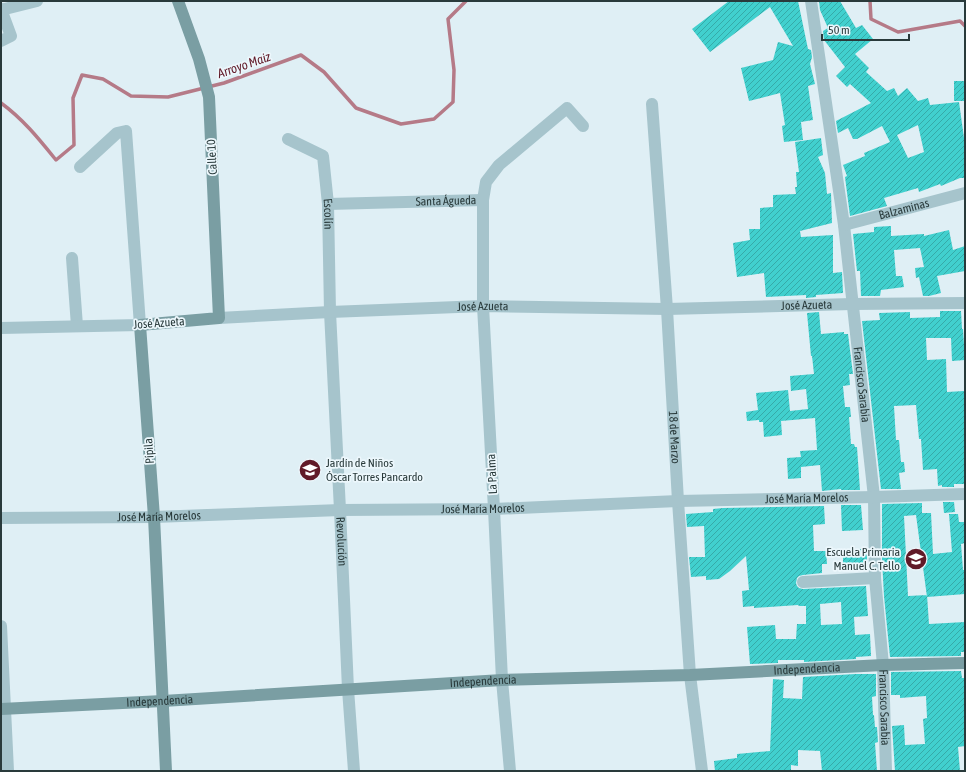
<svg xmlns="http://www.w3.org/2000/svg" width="966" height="772" font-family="'Asap Condensed',sans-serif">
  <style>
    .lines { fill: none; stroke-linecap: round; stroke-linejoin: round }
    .stream { stroke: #b57a87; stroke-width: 3.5 }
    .building { fill: url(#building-hatch); fill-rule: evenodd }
    .street { stroke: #a6c4cc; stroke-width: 12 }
    .secondary { stroke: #7a9ea3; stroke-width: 12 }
    .labels { text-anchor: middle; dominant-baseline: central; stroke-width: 3.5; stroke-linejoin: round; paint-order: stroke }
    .street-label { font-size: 12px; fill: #293a3b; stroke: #ecf7fc }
    .poi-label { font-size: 12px; fill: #293a3b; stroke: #ecf7fc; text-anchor: start }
    .water-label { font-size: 13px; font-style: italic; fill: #611a28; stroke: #ecf7fc }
  </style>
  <defs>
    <pattern id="building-hatch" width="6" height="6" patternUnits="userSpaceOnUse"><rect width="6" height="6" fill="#41d0ce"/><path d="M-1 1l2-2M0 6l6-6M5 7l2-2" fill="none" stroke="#36aaa8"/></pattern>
  </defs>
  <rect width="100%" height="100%" fill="#dfeff5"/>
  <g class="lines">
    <!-- stream -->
    <g class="stream">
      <polyline points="870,1 871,19 898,32 960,21 965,26"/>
      <path d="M1,103c22,16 38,36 55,57l18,-15 -1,-47 9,-23 21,4 28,17 37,1 56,-14 77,-28 23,17 32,36 45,16 33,-5 19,-17 1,-32 -6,-51 18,-18"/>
    </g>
  </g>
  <!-- building -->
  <g class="building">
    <polygon points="729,1 798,1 808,49 811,50 812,57 810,64 815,84 808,86 813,120 801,122 803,140 784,142 782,126 785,125 780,93 749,101 741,68 773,60 778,42 793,46 770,7 710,52 692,29"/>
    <path d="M819,1h21l16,27 6,-3 11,14 -18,15 14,14 -3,4 21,19 7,-3 4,8 9,-8 11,13 10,-3 2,7 29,-3 5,36h1v40h-5l-19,8 -1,-2 -21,8 -1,-4 -34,10 3,8 -37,10 -5,-39 2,-1 -4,-11 22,-9 -1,-3 26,-11 -8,-16 -25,13h-4l-5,-11 -10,5 -2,-12 35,-18 -21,-19 -3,3 -11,-11 9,-9 -21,-27 -1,-9 5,-3 -8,-18zM918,125l6,27 -16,6 -11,-23z"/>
    <rect x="954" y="81" width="11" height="20"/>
    <polygon points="821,138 823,155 818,157 825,173 827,194 831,193 832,223 800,231 801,237 833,235 833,273 842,272 843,293 816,295 816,297 806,298 806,295 766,297 764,273 737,277 733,243 750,240 749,229 760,229 760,208 773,207 773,195 796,194 795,187 797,187 796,172 799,172 795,142"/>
    <polygon points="891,226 891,236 924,234 924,236 949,230 953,250 965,246 965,271 937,276 941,293 929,296 923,296 919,277 916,278 915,268 924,267 920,248 894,250 896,276 902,276 904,287 881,290 880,296 861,296 860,271 857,271 853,234 874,232 874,227"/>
    <polygon points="940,311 961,311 962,329 963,329 965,360 952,361 951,338 926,338 927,360 946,359 947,392 964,391 965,406 965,484 954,484 954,487 942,487 942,485 938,486 937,469 923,470 921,439 919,439 916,405 894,406 896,440 899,440 901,462 904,462 905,472 899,473 901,489 881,489 862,321 880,320 879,313 910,312 910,318 940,317"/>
    <polygon points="819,312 821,334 844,332 844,334 848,334 853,374 849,374 850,385 843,386 845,407 850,407 851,417 849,417 851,444 854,444 855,447 857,447 860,490 841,490 841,489 822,491 820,465 801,467 801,478 788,479 787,458 801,457 800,451 817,450 815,418 781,421 782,435 764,437 763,422 759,422 759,420 747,421 746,412 758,410 756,393 788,390 790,411 808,409 806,389 791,391 790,376 814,374 812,356 811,356 807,313"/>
    <polygon points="943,502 954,502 955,512 944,513"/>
    <polygon points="922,503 922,513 931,513 933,554 952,552 949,514 958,514 959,522 965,522 965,543 961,544 963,570 965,570 965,594 927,597 916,515 904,516 908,596 927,595 929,624 965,622 965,652 961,652 961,656 890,657 884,596 882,559 882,504"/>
    <polygon points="841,505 861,505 863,530 842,531"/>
    <path d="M824,506l1,18 -12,1 1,26h12l1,13h-5v9l-19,2 -4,1 -2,2 -1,5 1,3 2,2 4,1 63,-3 2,30 -14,1 1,18 15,-1 1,22 -15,1v2l-52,3v-2h-26v3l-28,1 -3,-37 28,-2 1,14h20l1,-15h9v-18h-7l-1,-1 -44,3v-2l-11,1 -1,-16 7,-1 -3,-34 -16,15 -11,8 -13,1v-4l-15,1 -2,-20h16l-1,-31 -17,1 -1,-13 27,-2v-3l10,-1zM841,602l1,22 -21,1 -1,-21z"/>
    <polygon points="854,549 867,549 867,560 865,560 865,563 843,563 843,551 854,550"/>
    <polygon points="961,671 962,678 965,678 965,746 958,747 960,771 895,771 892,726 904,725 905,745 925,744 923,719 927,718 926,696 900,698 900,695 891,695 891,672"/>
    <polygon points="856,674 876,674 876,696 872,697 873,715 874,715 875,727 877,727 878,742 875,743 877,771 822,771 820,751 798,750 798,766 791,765 791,771 715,771 714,761 737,758 737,754 770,751 773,679 784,680 783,698 802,699 803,677"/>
  </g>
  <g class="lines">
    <!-- street -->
    <g class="street">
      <path id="s1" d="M811,1l33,224 30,272 1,81 8,87 3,106"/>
      <polyline points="1,9 11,36 1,41"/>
      <polyline points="1,10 37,1"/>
      <path id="s2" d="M652,104l15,205 11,192 12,174 12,96"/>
      <path id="s3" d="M288,139l35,17 5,48 2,108 10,198 8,179 6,82"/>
      <path id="s4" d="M328,204l155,-4"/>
      <path id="s5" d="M844,225l121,-32"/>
      <polyline points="72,258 77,326"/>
      <path id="s6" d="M219,318l111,-6 153,-6 184,3 185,-5 113,-1"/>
      <polyline points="1,328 140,325 126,131 117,133 80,167"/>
      <path id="s7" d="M1,518l153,-1 186,-7 154,-1 184,-8 196,-4 91,-3"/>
      <polyline points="803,582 875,578"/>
      <polyline points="1,626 8,771"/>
      <polyline points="510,771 502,680 494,509 483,306 483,200 486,182 499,165 567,108 583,126"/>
    </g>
    <!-- secondary -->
    <g class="secondary">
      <path id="s8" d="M1,709l162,-8 339,-21 188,-5 193,-10 82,-2"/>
      <polyline points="166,771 154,517 140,325 219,318 209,97 199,59 178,1"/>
    </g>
  </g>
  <!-- icons -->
  <defs>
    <g id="school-disc" transform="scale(1.15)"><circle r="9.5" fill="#611a28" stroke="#ecf7fc"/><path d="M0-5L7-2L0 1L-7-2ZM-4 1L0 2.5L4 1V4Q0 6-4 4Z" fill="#fff"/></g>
  </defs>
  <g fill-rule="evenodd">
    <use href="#school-disc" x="310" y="470"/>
    <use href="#school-disc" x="916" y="559"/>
  </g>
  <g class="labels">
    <!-- street labels -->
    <g class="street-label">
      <text transform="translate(212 157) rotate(-93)">Calle 10</text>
      <text stroke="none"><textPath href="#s4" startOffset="118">Santa Águeda</textPath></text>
      <text stroke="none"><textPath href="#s5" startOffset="62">Balzaminas</textPath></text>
      <text stroke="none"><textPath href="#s3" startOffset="97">Escolín</textPath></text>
      <text stroke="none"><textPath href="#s6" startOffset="588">José Azueta</textPath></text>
      <text stroke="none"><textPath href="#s6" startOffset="264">José Azueta</textPath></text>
      <text transform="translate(159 323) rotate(-4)">José Azueta</text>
      <text stroke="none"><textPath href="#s1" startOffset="387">Francisco Sarabia</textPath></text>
      <text stroke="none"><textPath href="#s2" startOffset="334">18 de Marzo</textPath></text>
      <text transform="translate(149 451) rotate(-94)">Pípila</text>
      <text transform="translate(492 474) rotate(-93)">La Palma</text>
      <text stroke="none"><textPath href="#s7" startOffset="806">José María Morelos</textPath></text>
      <text stroke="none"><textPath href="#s7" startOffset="482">José María Morelos</textPath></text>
      <text stroke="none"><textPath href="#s7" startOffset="158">José María Morelos</textPath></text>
      <text stroke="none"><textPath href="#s3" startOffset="425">Revolución</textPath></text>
      <text stroke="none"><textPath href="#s8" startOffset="807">Independencia</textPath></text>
      <text stroke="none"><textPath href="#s8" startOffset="483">Independencia</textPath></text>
      <text stroke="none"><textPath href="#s8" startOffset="159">Independencia</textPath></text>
      <text stroke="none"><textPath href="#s1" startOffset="711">Francisco Sarabia</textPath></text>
    </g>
    <!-- poi labels -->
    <g class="poi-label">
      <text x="326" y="463">Jardín de Niños<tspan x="326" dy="14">Óscar Torres Pancardo</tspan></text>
      <text x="900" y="552" text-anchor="end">Escuela Primaria<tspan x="900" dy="14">Manuel C. Tello</tspan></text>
    </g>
    <!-- water labels -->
    <g class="water-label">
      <text transform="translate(244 65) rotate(-19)">Arroyo Maiz</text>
    </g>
  </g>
  <!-- border -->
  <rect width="966" height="772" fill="none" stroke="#293a3b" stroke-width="4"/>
  <!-- scale -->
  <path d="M822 34v6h87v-6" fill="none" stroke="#293a3b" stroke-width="2"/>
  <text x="828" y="34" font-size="12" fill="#293a3b" stroke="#ecf7fc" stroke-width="3" paint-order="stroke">50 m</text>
</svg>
